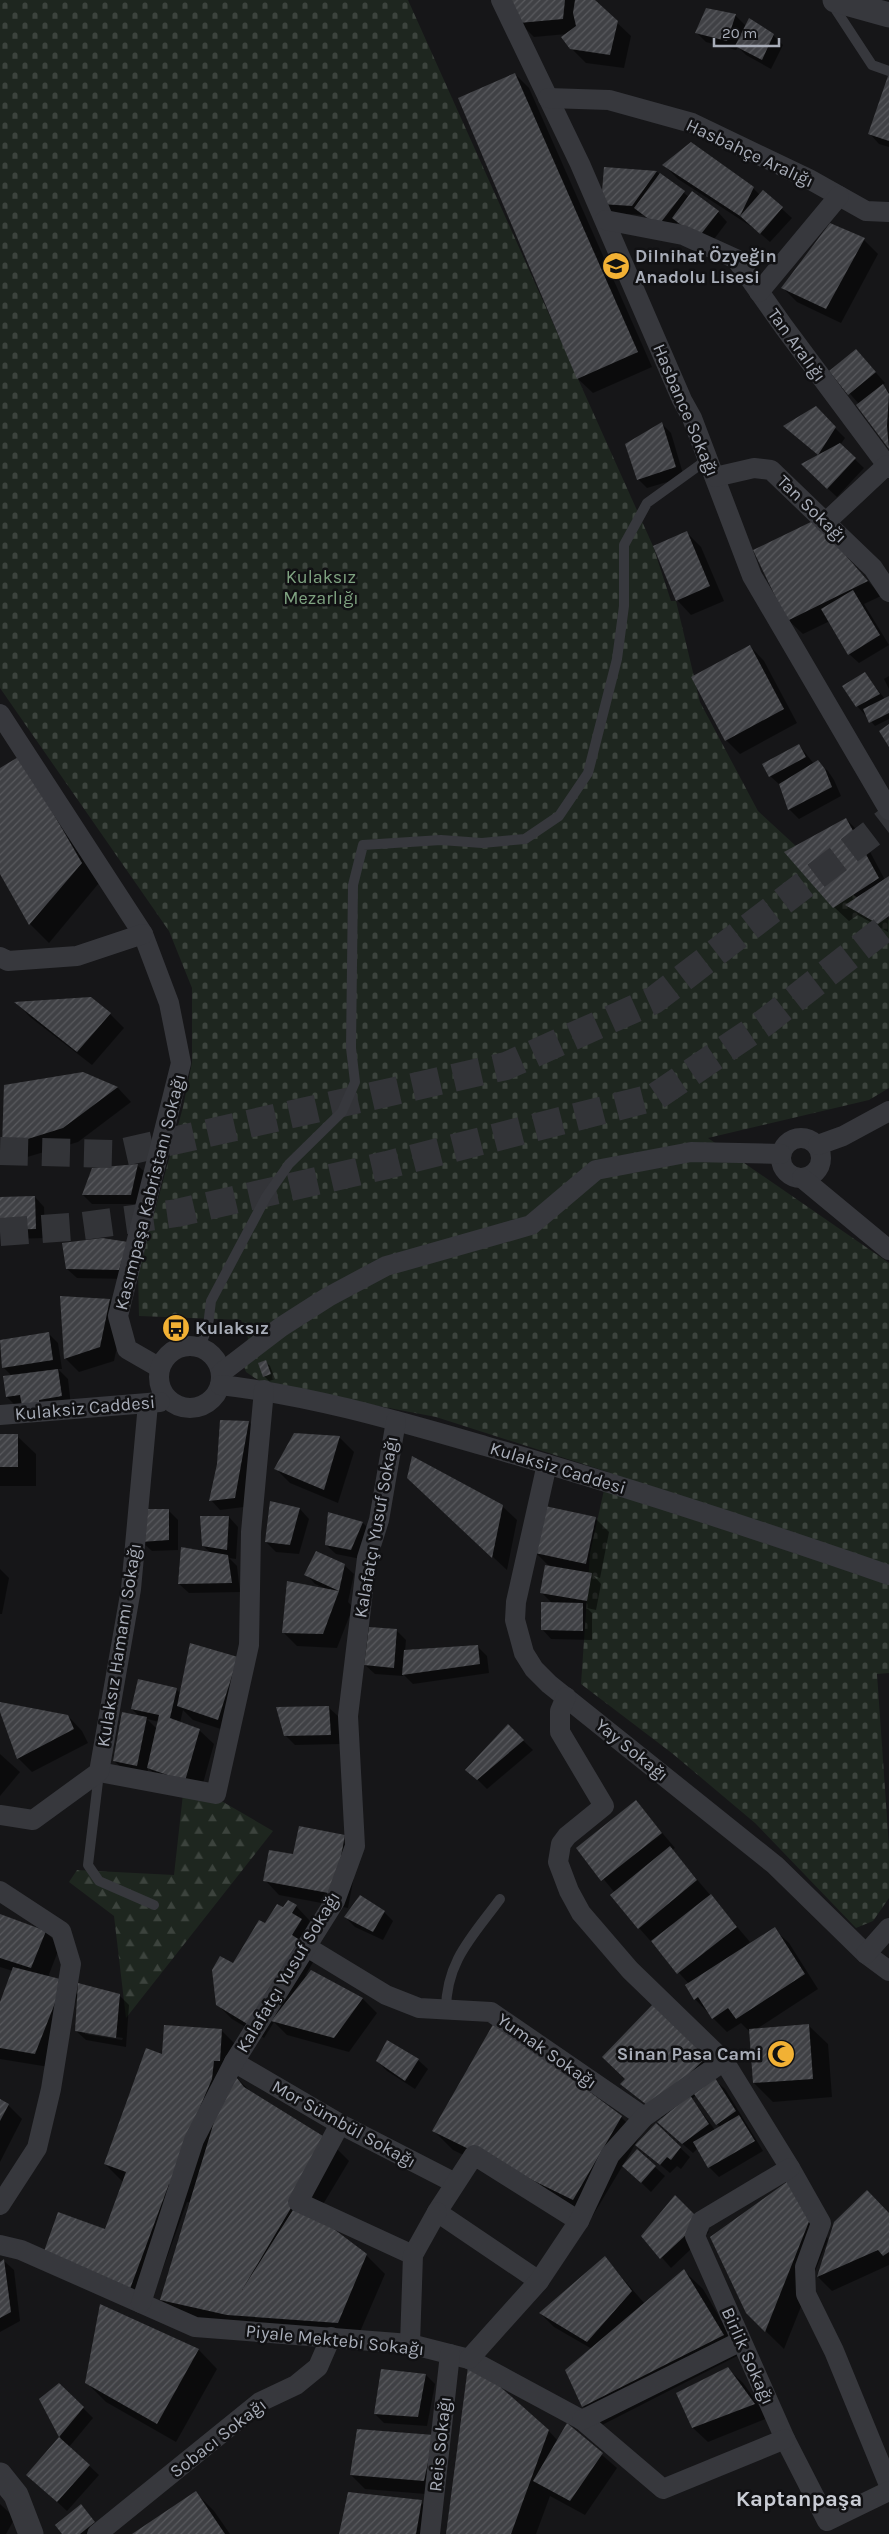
<svg xmlns="http://www.w3.org/2000/svg" width="889" height="2534" font-family="Karla,sans-serif">
  <style>
    .forest { fill: url(#forest-firs) }
    .cemetery { fill: url(#cemetery-stones) }
    .shadow { fill: #0007; fill-rule: evenodd }
    .building { fill: url(#building-hatch) }
    .lines { fill: none; stroke-linecap: round; stroke-linejoin: round }
    .primary-tunnel { stroke: #333438; stroke-width: 28; stroke-dasharray: 28 14; stroke-linecap: butt }
    .service { stroke: #37383d; stroke-width: 10 }
    .minor { stroke: #37383d; stroke-width: 20 }
    .tertiary { stroke: #37383d; stroke-width: 25 }
    .labels { text-anchor: middle; dominant-baseline: central; stroke-width: 5; stroke-linejoin: round; paint-order: stroke }
    .street-label { font-size: 18px; fill: #a8adb8; stroke: #111113 }
    .poi-label { font-size: 18px; font-weight: bold; fill: #a8adb8; stroke: #111113; text-anchor: start }
    .park-label { font-size: 18px; fill: #7fa381; stroke: #111113 }
    .district-label { font-size: 22px; font-weight: bold; fill: #c9ccd4; stroke: #111113 }
  </style>
  <defs>
    <pattern id="forest-firs" width="22" height="20" patternUnits="userSpaceOnUse" patternTransform="scale(1.25)"><rect width="22" height="20" fill="#1e261f"/><path d="M5 1l3.5 6h-7zM16 11l3.5 6h-7z" fill="#3c433d"/></pattern>
    <pattern id="cemetery-stones" width="16" height="16" patternUnits="userSpaceOnUse" patternTransform="scale(1.25)"><rect width="16" height="16" fill="#1e261f"/><path d="M2 7V4a2 2 0 0 1 4 0v3zM10 15v-3a2 2 0 0 1 4 0v3z" fill="#3c433d"/></pattern>
    <pattern id="building-hatch" width="6" height="6" patternUnits="userSpaceOnUse" patternTransform="scale(1.25)"><rect width="6" height="6" fill="#404145"/><path d="M-1 1l2-2M0 6l6-6M5 7l2-2" fill="none" stroke="#595a5e"/></pattern>
  </defs>
  <rect width="100%" height="100%" fill="#161618"/>
  <!-- forest -->
  <polygon class="forest" points="183,1794 218,1799 273,1831 126,2018 114,1916 69,1882 77,1870 174,1875"/>
  <!-- cemetery -->
  <polygon class="cemetery" points="0,0 408,0 653,546 671,601 676,601 700,702 758,811 835,882 889,920 889,1088 869,1100 708,1138 889,1263 889,1673 877,1674 889,1846 889,1898 873,1921 856,1928 755,1823 673,1754 581,1684 590,1553 608,1472 436,1417 264,1384 246,1372 242,1361 248,1338 241,1320 139,1316 138,1273 183,1107 192,1062 192,988 169,931 0,688"/>
  <!-- shadow -->
  <g class="shadow">
    <polygon points="511,0 593,0 631,36 624,68 586,63 571,48 567,34 534,37 520,23"/>
    <polygon points="735,15 746,26 773,35 783,45 771,69 746,55 738,47 736,50 706,42 696,32"/>
    <polygon points="515,74 529,88 652,367 593,393 578,379 460,99"/>
    <polygon points="889,76 889,147 879,144 870,134"/>
    <polygon points="664,165 753,188 760,195 763,192 792,218 770,242 755,229 678,179"/>
    <polygon points="605,169 657,172 689,197 718,212 727,222 708,247 678,222 669,235 643,215 612,213 602,204"/>
    <polygon points="830,225 864,240 878,254 841,323 797,302 783,288"/>
    <polygon points="856,350 885,383 882,385 889,392 889,447 857,405 859,404 830,371"/>
    <polygon points="815,408 845,438 840,445 864,468 837,497 812,474 819,456 794,435"/>
    <polygon points="662,424 671,433 684,477 647,488 638,479"/>
    <polygon points="687,533 701,547 724,601 691,615 677,600"/>
    <polygon points="829,536 881,596 864,604 889,645 859,663 849,654 830,621 803,634 788,620"/>
    <polygon points="750,646 764,661 797,723 740,754 726,740"/>
    <polygon points="865,674 885,699 889,698 889,719 875,726 857,706"/>
    <polygon points="889,676 889,689 884,679"/>
    <polygon points="799,745 814,764 818,762 828,771 834,780 841,796 799,819 789,809 780,785 770,776"/>
    <polygon points="20,758 99,883 49,943 30,924 0,871 0,769"/>
    <polygon points="846,819 860,833 885,880 889,878 888,932 858,915 849,921 834,907"/>
    <polygon points="17,1003 110,1014 124,1028 92,1065 30,1017"/>
    <polygon points="83,1073 118,1088 131,1102 78,1142 17,1160 3,1146"/>
    <polygon points="137,1165 147,1174 140,1204 92,1204 83,1195"/>
    <polygon points="35,1197 44,1207 45,1238 11,1239 1,1229"/>
    <polygon points="102,1239 128,1279 77,1278 67,1269"/>
    <polygon points="110,1300 124,1314 114,1361 79,1372 65,1358"/>
    <polygon points="48,1333 58,1343 62,1369 58,1369 68,1379 71,1406 16,1406 7,1397 12,1376 3,1367 0,1341"/>
    <polygon points="265,1361 270,1366 275,1379 269,1381 264,1376 259,1363"/>
    <polygon points="221,1421 249,1422 258,1432 244,1507 220,1510 211,1500 218,1464"/>
    <polygon points="295,1435 340,1438 354,1452 338,1503 290,1483 276,1469"/>
    <polygon points="0,1436 17,1436 36,1454 36,1486 0,1486"/>
    <polygon points="423,1492 502,1506 517,1520 507,1570"/>
    <polygon points="271,1503 300,1509 309,1519 299,1554 276,1552 266,1542"/>
    <polygon points="169,1511 178,1520 178,1550 152,1551 142,1542"/>
    <polygon points="330,1514 363,1523 372,1532 361,1559 336,1554 326,1545"/>
    <polygon points="229,1517 238,1527 236,1559 229,1558 237,1566 240,1592 189,1593 179,1584 211,1553 203,1546 201,1518"/>
    <polygon points="595,1518 609,1532 600,1578 594,1576 601,1584 596,1610 587,1608 592,1613 592,1640 551,1639 542,1629 552,1603 542,1593 550,1567 536,1553"/>
    <polygon points="344,1565 354,1574 348,1602 353,1607 337,1648 297,1646 283,1632 327,1589 315,1584 306,1574"/>
    <polygon points="0,1569 9,1578 2,1614 0,1614"/>
    <polygon points="396,1630 406,1640 405,1651 477,1646 487,1656 489,1673 413,1684 403,1674 403,1676 375,1674 365,1665"/>
    <path d="M237,1658l-4,75 -40,-13 -10,-10 -3,13 19,7 15,14 -14,50 -37,-12 -15,-14 -1,7 -23,-5 -10,-9 27,-43 -9,-9 44,-20 5,5zM147,1719l12,3 -2,7z"/>
    <polygon points="0,1704 68,1716 82,1731 88,1743 32,1772 18,1758"/>
    <polygon points="328,1707 338,1716 340,1744 295,1745 285,1735"/>
    <polygon points="508,1726 533,1750 487,1789 477,1779"/>
    <polygon points="0,1754 20,1772 0,1796"/>
    <polygon points="636,1802 675,1848 672,1850 750,1942 746,1945 747,1947 774,1929 789,1943 818,1989 755,2030 809,2026 828,2044 832,2097 773,2102 754,2083 750,2032 741,2023 727,2032 713,2018 695,1999 689,1984 639,1928 615,1893 578,1848"/>
    <polygon points="345,1836 359,1850 348,1908 279,1895 265,1880 294,1856"/>
    <polygon points="296,1906 310,1921 307,1926 315,1934 316,1957 305,1976 311,1971 363,1999 377,2013 349,2052 287,2035 274,2022 264,2038 232,2019 217,2004 233,1965 266,1925 284,1909"/>
    <polygon points="384,1912 393,1921 383,1940 355,1927 345,1917"/>
    <polygon points="0,1915 46,1932 60,1946 48,1977 64,1981 78,1995 49,2067 0,2059 0,2006 13,1971 0,1967"/>
    <path d="M119,1995l10,10 -3,42 -40,-7 -10,-9zM85,2032l38,6 -1,2 -37,-6z"/>
    <path d="M654,2005l67,66 -12,11 6,-2 10,9 38,62 -44,26 -10,-10 -11,-19 -5,5 -24,-21 -6,-13 -41,-35 5,-5zM696,2095l21,29 3,3 -5,3 -23,-31z"/>
    <polygon points="221,2030 240,2049 238,2079 251,2092 330,2142 349,2161 316,2216 366,2255 385,2274 356,2341 180,2319 161,2300 191,2203 187,2202 149,2307 62,2276 106,2230 124,2183 105,2164 163,2055"/>
    <polygon points="418,2060 428,2069 415,2089 387,2071 377,2061"/>
    <polygon points="0,2101 8,2105 22,2119 0,2162"/>
    <polygon points="621,2117 640,2136 623,2165 637,2151 665,2176 651,2192 623,2165 592,2217 453,2150 434,2131"/>
    <polygon points="656,2125 690,2157 681,2169 677,2166 670,2173 637,2145"/>
    <polygon points="675,2197 709,2232 671,2268 643,2236"/>
    <polygon points="806,2202 828,2239 784,2349 747,2313"/>
    <polygon points="889,2214 889,2265 832,2291 818,2277 835,2223"/>
    <polygon points="605,2258 645,2304 684,2271 703,2289 741,2354 602,2425 583,2406 592,2349 554,2327 540,2313"/>
    <polygon points="4,2261 14,2270 20,2321 0,2332 0,2264"/>
    <polygon points="101,2306 199,2350 217,2369 176,2442 106,2402 87,2383"/>
    <polygon points="728,2369 743,2383 768,2418 708,2442 693,2428 678,2393"/>
    <polygon points="426,2375 435,2384 427,2426 384,2423 375,2414"/>
    <polygon points="59,2384 93,2418 69,2447 99,2475 67,2511 28,2475 61,2438 40,2399"/>
    <polygon points="567,2425 617,2468 585,2515 550,2496 536,2534 447,2534 548,2430 558,2441"/>
    <polygon points="433,2437 438,2495 365,2489 351,2475"/>
    <polygon points="195,2492 214,2511 230,2534 134,2534"/>
    <polygon points="421,2502 435,2516 432,2534 340,2534"/>
    <polygon points="0,2504 15,2518 6,2534 0,2534"/>
    <polygon points="81,2506 104,2532 101,2534 64,2534"/>
  </g>
  <!-- building -->
  <g class="building">
    <polygon points="509,0 565,0 563,19 519,23"/>
    <polygon points="575,0 595,0 618,21 610,55 570,49 561,37 576,26 573,13"/>
    <polygon points="706,8 736,14 727,41 695,33"/>
    <polygon points="749,18 774,34 762,60 735,46"/>
    <polygon points="515,73 638,352 577,379 458,98"/>
    <polygon points="889,73 889,141 868,134"/>
    <polygon points="691,142 754,187 740,216 662,165"/>
    <polygon points="604,167 657,171 632,206 601,204"/>
    <polygon points="660,173 685,191 658,226 634,208"/>
    <polygon points="763,190 783,207 760,234 740,216"/>
    <polygon points="692,191 719,211 698,238 672,218"/>
    <polygon points="830,223 865,238 826,309 781,288"/>
    <polygon points="856,349 876,372 848,395 829,371"/>
    <polygon points="883,384 889,394 887,426 889,449 856,405"/>
    <polygon points="816,406 836,427 818,455 783,426"/>
    <polygon points="662,422 676,467 637,480 625,444"/>
    <polygon points="840,443 856,458 827,489 801,464"/>
    <polygon points="815,520 868,581 787,621 753,550"/>
    <polygon points="687,531 710,586 676,601 653,546"/>
    <polygon points="853,590 880,635 848,655 821,609"/>
    <polygon points="750,645 784,709 725,741 691,677"/>
    <polygon points="865,672 880,694 856,707 842,686"/>
    <polygon points="889,696 889,713 869,723 863,709"/>
    <polygon points="889,724 889,747 879,731"/>
    <polygon points="799,744 806,757 769,777 762,764"/>
    <polygon points="20,756 82,863 29,925 0,874 0,768"/>
    <polygon points="818,760 825,769 832,787 788,810 779,784"/>
    <polygon points="846,818 879,878 833,908 784,852"/>
    <polygon points="889,876 889,916 878,924 845,905"/>
    <polygon points="91,997 111,1013 77,1052 14,1002"/>
    <polygon points="83,1072 118,1087 63,1128 2,1147 4,1085"/>
    <polygon points="138,1164 131,1195 82,1195 92,1168"/>
    <polygon points="35,1196 36,1229 0,1230 0,1197"/>
    <polygon points="102,1238 128,1242 119,1270 66,1269 62,1243"/>
    <polygon points="60,1296 110,1299 100,1347 64,1359"/>
    <polygon points="49,1332 53,1360 2,1368 0,1340"/>
    <polygon points="266,1360 271,1374 263,1377 258,1363"/>
    <polygon points="58,1369 62,1396 39,1400 39,1404 22,1406 20,1395 6,1397 3,1376"/>
    <polygon points="220,1420 249,1421 235,1498 209,1501 217,1464"/>
    <polygon points="294,1433 340,1436 324,1490 274,1469"/>
    <rect x="0" y="1434" width="18" height="33"/>
    <polygon points="412,1456 503,1505 492,1558 407,1478"/>
    <polygon points="270,1501 300,1508 290,1545 265,1542"/>
    <polygon points="545,1506 596,1517 586,1564 535,1553"/>
    <polygon points="144,1509 169,1509 169,1540 141,1542"/>
    <polygon points="328,1512 363,1522 351,1550 325,1545"/>
    <polygon points="200,1516 229,1516 227,1550 202,1546"/>
    <polygon points="181,1547 228,1555 232,1583 178,1584"/>
    <polygon points="316,1551 345,1564 339,1591 304,1575"/>
    <polygon points="545,1565 592,1573 587,1601 540,1593"/>
    <polygon points="287,1581 339,1591 323,1634 282,1633"/>
    <polygon points="541,1602 583,1603 583,1631 541,1630"/>
    <polygon points="369,1627 397,1629 394,1668 364,1665"/>
    <polygon points="190,1643 238,1657 218,1720 177,1706"/>
    <polygon points="478,1645 480,1664 402,1675 404,1650"/>
    <polygon points="138,1679 177,1688 170,1718 200,1729 185,1781 147,1768 159,1715 131,1709"/>
    <polygon points="0,1702 68,1715 74,1729 17,1759 0,1712"/>
    <polygon points="329,1706 331,1735 284,1736 276,1707"/>
    <polygon points="122,1712 147,1717 137,1766 113,1761"/>
    <polygon points="508,1724 524,1740 477,1780 465,1770"/>
    <polygon points="636,1800 662,1833 601,1881 576,1848"/>
    <polygon points="299,1826 345,1835 334,1894 263,1881 269,1850 293,1854"/>
    <polygon points="670,1846 697,1880 638,1929 610,1895"/>
    <polygon points="711,1894 737,1927 677,1974 651,1941"/>
    <polygon points="360,1895 385,1911 373,1932 344,1917"/>
    <polygon points="288,1900 297,1905 292,1913 302,1919 292,1935 303,1942 249,2025 216,2005 212,1970 220,1956 233,1963 259,1920 265,1923 277,1904 283,1907"/>
    <polygon points="0,1914 46,1931 31,1968 0,1958"/>
    <polygon points="775,1927 805,1974 736,2019 728,2008 712,2019 698,1997 694,2000 685,1985"/>
    <polygon points="13,1967 64,1980 35,2054 0,2048 0,2002"/>
    <polygon points="311,1970 363,1998 334,2038 271,2021"/>
    <polygon points="78,1983 120,1994 116,2038 75,2031"/>
    <polygon points="654,2003 708,2056 652,2109 620,2084 625,2079 602,2057"/>
    <polygon points="495,2021 622,2116 573,2200 432,2131"/>
    <polygon points="809,2024 813,2079 753,2083 749,2029"/>
    <polygon points="164,2025 222,2029 220,2061 214,2061 212,2079 200,2107 203,2108 171,2184 169,2184 130,2289 42,2257 58,2212 105,2229 126,2172 104,2164 146,2048 162,2054"/>
    <polygon points="387,2040 419,2059 405,2081 376,2061"/>
    <polygon points="230,2069 244,2087 331,2141 242,2290 298,2202 367,2254 338,2323 227,2315 160,2300"/>
    <polygon points="715,2078 736,2111 716,2125 694,2094"/>
    <polygon points="690,2095 709,2124 682,2144 657,2122"/>
    <polygon points="0,2099 9,2104 0,2121"/>
    <polygon points="739,2115 755,2141 708,2168 693,2142"/>
    <polygon points="656,2123 681,2147 671,2160 667,2157 660,2165 635,2145"/>
    <polygon points="637,2149 656,2166 641,2183 622,2166"/>
    <polygon points="788,2181 810,2219 765,2332 746,2313 710,2237"/>
    <polygon points="867,2190 889,2213 889,2252 883,2256 878,2250 817,2277 834,2222"/>
    <polygon points="675,2195 701,2221 660,2259 641,2236"/>
    <polygon points="605,2256 632,2291 587,2342 539,2313"/>
    <polygon points="4,2259 11,2312 0,2318 0,2262"/>
    <polygon points="684,2269 724,2335 582,2407 565,2370"/>
    <polygon points="100,2304 199,2349 157,2424 85,2383"/>
    <polygon points="469,2359 549,2430 511,2534 446,2534"/>
    <polygon points="728,2367 755,2404 692,2428 676,2393"/>
    <polygon points="381,2369 426,2374 418,2417 374,2414"/>
    <polygon points="59,2383 84,2407 59,2437 39,2399"/>
    <polygon points="567,2423 603,2453 570,2501 533,2481"/>
    <polygon points="357,2429 434,2435 424,2481 350,2475"/>
    <polygon points="59,2437 90,2465 57,2502 26,2475"/>
    <polygon points="196,2491 225,2534 132,2534"/>
    <polygon points="348,2492 422,2500 416,2534 339,2534"/>
    <polygon points="81,2504 95,2522 80,2534 62,2534 55,2525"/>
  </g>
  <g class="lines">
    <!-- primary-tunnel -->
    <g class="primary-tunnel">
      <polyline points="0,1151 115,1154 506,1066 654,1000 889,820"/>
      <polyline points="0,1232 83,1226 177,1213 387,1165 655,1097 764,1023 889,925"/>
    </g>
    <!-- service -->
    <g class="service">
      <polyline points="832,4 872,65 889,71"/>
      <polyline points="200,1347 208,1326 211,1301 266,1197 289,1164 342,1112 355,1082 351,1048 353,885 363,845 441,840 482,843 525,839 559,816 588,773 617,659 624,606 624,545 647,503 708,459"/>
      <polyline points="99,1773 88,1865 99,1881 154,1905"/>
      <path d="M446,2010c0,-49 27,-74 54,-111"/>
    </g>
    <!-- minor -->
    <g class="minor">
      <polyline points="501,0 580,164 682,400 692,418 752,576 889,810"/>
      <polyline points="548,98 609,100 692,123 809,179 866,211 889,212"/>
      <polyline points="605,220 683,235 736,259 784,327 889,468"/>
      <polyline points="759,292 839,196"/>
      <polyline points="715,477 754,468 771,470 873,568 889,592"/>
      <polyline points="825,523 887,465"/>
      <polyline points="0,714 143,934 169,1003 181,1063 118,1316 127,1349 160,1368"/>
      <polyline points="0,957 8,961 77,956 143,934"/>
      <circle cx="801" cy="1158" r="20"/>
      <polyline points="818,1145 843,1136 889,1111"/>
      <polyline points="802,1178 889,1250"/>
      <circle cx="190" cy="1377" r="31"/>
      <polyline points="221,1373 281,1327 328,1297 386,1266 531,1225 596,1170 691,1152 781,1154"/>
      <path d="M220,1385c90,10 178,36 265,61 136,39 271,83 404,129"/>
      <polyline points="0,1415 160,1402"/>
      <polyline points="547,1464 516,1602 515,1620 524,1653 534,1669 549,1684 775,1865 866,1954 889,1971"/>
      <polyline points="566,1697 560,1711 560,1732 604,1806 567,1836 561,1844 558,1862 569,1891 581,1913 630,1970 724,2061 790,2168 821,2223 805,2267 806,2294 834,2351 889,2485"/>
      <polyline points="99,1772 216,1794 249,1645 251,1532 264,1390"/>
      <polyline points="0,1815 33,1820 99,1772 131,1589 148,1404"/>
      <polyline points="0,1891 61,1931 71,1964 51,2089 37,2148 0,2205"/>
      <polyline points="307,1947 386,1995 419,2008 491,2012 644,2117"/>
      <polyline points="866,1954 889,1928"/>
      <polyline points="234,2062 340,2124 455,2183"/>
      <polyline points="340,2124 298,2202 413,2255"/>
      <polyline points="790,2168 701,2221 695,2236 785,2439 827,2521 889,2491"/>
      <polyline points="0,2245 21,2250 195,2327 410,2344 469,2359 582,2420 663,2489 785,2439"/>
      <polyline points="539,2281 437,2212 474,2155 579,2221"/>
      <polyline points="141,2303 194,2140 234,2062 335,1901 355,1846 348,1716 367,1558 379,1520 396,1421"/>
      <polyline points="410,2344 413,2255 437,2212"/>
      <polyline points="469,2359 539,2281 579,2221 610,2155 644,2117 724,2061"/>
      <polyline points="582,2420 741,2341"/>
      <polyline points="97,2534 260,2402 296,2385 318,2367 331,2337"/>
      <polyline points="430,2534 450,2354"/>
    </g>
    <!-- tertiary -->
    <g class="tertiary">
      <polyline points="835,0 889,15"/>
      <polyline points="0,2475 16,2495 31,2534"/>
    </g>
  </g>
  <!-- icons -->
  <defs>
    <g id="school-disc" transform="scale(1.4375)"><circle r="9.5" fill="#f2b134" stroke="#111113"/><path d="M0-5L7-2L0 1L-7-2ZM-4 1L0 2.5L4 1V4Q0 6-4 4Z" fill="#111"/></g>
    <g id="bus-disc" transform="scale(1.4375)"><circle r="9.5" fill="#f2b134" stroke="#111113"/><path d="M-5-6H5V4H4V6H2V4H-2V6H-4V4H-5ZM-3.5-4V0h7V-4ZM-3.5 1.2v1.5H-2V1.2ZM2 1.2v1.5H3.5V1.2Z" fill="#111"/></g>
    <g id="mosque-disc" transform="scale(1.4375)"><circle r="9.5" fill="#f2b134" stroke="#111113"/><path d="M3.5-4.9A6 6 0 1 0 3.5 4.9A5 5 0 1 1 3.5-4.9Z" fill="#111"/></g>
  </defs>
  <g fill-rule="evenodd">
    <use href="#school-disc" x="616" y="266"/>
    <use href="#bus-disc" x="176" y="1328"/>
    <use href="#mosque-disc" x="781" y="2054"/>
  </g>
  <g class="labels">
    <!-- street labels -->
    <g class="street-label">
      <text transform="translate(750 153) rotate(25)">Hasbahçe Aralığı</text>
      <text transform="translate(797 345) rotate(54)">Tan Aralığı</text>
      <text transform="translate(686 410) rotate(67)">Hasbance Sokağı</text>
      <text transform="translate(812 509) rotate(44)">Tan Sokağı</text>
      <text transform="translate(150 1192) rotate(-76)">Kasımpaşa Kabristanı Sokağı</text>
      <text transform="translate(85 1408) rotate(-5)">Kulaksiz Caddesi</text>
      <text transform="translate(558 1468) rotate(17)">Kulaksiz Caddesi</text>
      <text transform="translate(376 1527) rotate(-80)">Kalafatçı Yusuf Sokağı</text>
      <text transform="translate(119 1645) rotate(-81)">Kulaksız Hamamı Sokağı</text>
      <text transform="translate(632 1750) rotate(39)">Yay Sokağı</text>
      <text transform="translate(288 1972) rotate(-59)">Kalafatçı Yusuf Sokağı</text>
      <text transform="translate(547 2051) rotate(35)">Yumak Sokağı</text>
      <text transform="translate(344 2124) rotate(29)">Mor Sümbül Sokağı</text>
      <text transform="translate(335 2340) rotate(6)">Piyale Mektebi Sokağı</text>
      <text transform="translate(748 2356) rotate(66)">Birlik Sokağı</text>
      <text transform="translate(218 2438) rotate(-38)">Sobacı Sokağı</text>
      <text transform="translate(440 2444) rotate(-84)">Reis Sokağı</text>
    </g>
    <!-- poi labels -->
    <g class="poi-label">
      <text x="635" y="256">Dilnihat Özyeğin<tspan x="635" dy="21">Anadolu Lisesi</tspan></text>
      <text x="195" y="1328">Kulaksız</text>
      <text x="762" y="2054" text-anchor="end">Sinan Pasa Cami</text>
    </g>
    <!-- park labels -->
    <g class="park-label">
      <text x="321" y="577">Kulaksız<tspan x="321" dy="21">Mezarlığı</tspan></text>
    </g>
    <!-- district labels -->
    <g class="district-label">
      <text x="799" y="2499">Kaptanpaşa</text>
    </g>
  </g>
  <!-- scale -->
  <path d="M714 38v8h65v-8" fill="none" stroke="#a8adb8" stroke-width="2.5"/>
  <text x="722" y="38" font-size="15" fill="#a8adb8" stroke="#111113" stroke-width="4" paint-order="stroke">20 m</text>
</svg>
